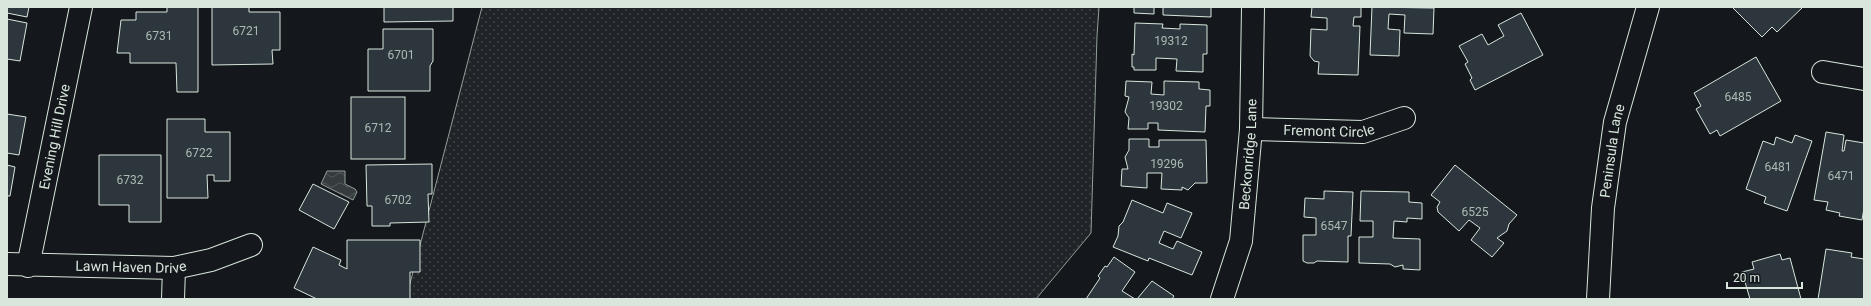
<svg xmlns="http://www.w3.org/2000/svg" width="1871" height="306" font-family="Roboto,sans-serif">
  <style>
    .green { fill: url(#green-dots); stroke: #939e99 }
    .water { fill: url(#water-waves); stroke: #939e99 }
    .building { fill: #2c363c; stroke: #d8e6dc }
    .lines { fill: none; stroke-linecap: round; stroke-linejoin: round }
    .minor-casing { stroke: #d8e6dc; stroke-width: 24 }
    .minor { stroke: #14181c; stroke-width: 22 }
    .labels { text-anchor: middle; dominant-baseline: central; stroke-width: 3; stroke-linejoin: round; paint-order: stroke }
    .number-label { font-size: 12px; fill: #adbab4 }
    .street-label { font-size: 14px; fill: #d8e6dc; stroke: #14181c }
  </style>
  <defs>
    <pattern id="green-dots" width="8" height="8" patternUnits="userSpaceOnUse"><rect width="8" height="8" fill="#202428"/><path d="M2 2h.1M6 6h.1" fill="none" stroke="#404447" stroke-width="1.8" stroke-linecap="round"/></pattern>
    <pattern id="water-waves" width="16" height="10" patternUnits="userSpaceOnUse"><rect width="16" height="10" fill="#363b3e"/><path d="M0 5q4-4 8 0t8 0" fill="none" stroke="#525759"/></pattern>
  </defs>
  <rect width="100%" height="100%" fill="#14181c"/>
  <!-- green -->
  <polygon class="green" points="482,7 1099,7 1097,36 1091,233 1036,299 406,299"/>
  <!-- water -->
  <polygon class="water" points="327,171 345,171 345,184 355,189 357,192 353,200 321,184"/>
  <!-- building -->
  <g class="building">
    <polygon points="7,7 29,7 27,17 7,13"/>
    <polygon points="167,7 198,7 198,92 177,92 176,63 130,63 130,53 117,53 121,20 136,20 136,12 167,12"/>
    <polygon points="212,7 249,7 249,12 280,12 280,50 272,50 273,64 212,65"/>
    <polygon points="384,7 453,7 453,21 384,22"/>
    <polygon points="1134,7 1154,7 1154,14 1134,13"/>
    <polygon points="1162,7 1211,7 1211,17 1163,15 1163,7"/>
    <polygon points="1312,7 1361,7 1361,17 1354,17 1353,26 1360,26 1358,75 1318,74 1319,62 1314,61 1310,56 1311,29 1327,30 1327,18 1311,17"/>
    <polygon points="1372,7 1434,8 1433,34 1404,33 1405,15 1389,14 1388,29 1400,30 1399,56 1370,55"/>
    <polygon points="1732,7 1803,7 1777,32 1772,27 1762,37"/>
    <polygon points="1521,13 1543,55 1475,90 1470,80 1472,78 1465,64 1468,62 1459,46 1482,34 1488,45 1504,36 1498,25"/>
    <polygon points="7,19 27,23 20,61 7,59"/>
    <polygon points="1135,23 1163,24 1162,28 1180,29 1180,24 1207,25 1207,54 1203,54 1203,72 1176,71 1177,59 1156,58 1156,70 1134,70 1134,67 1132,67 1132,54 1134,55"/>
    <polygon points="383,29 433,29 433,61 430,66 430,91 368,91 368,49 383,49"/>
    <polygon points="1756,57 1781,101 1720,136 1717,130 1710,134 1696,109 1701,106 1694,93"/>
    <polygon points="1126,81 1152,82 1151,94 1164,95 1164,81 1199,82 1199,89 1210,90 1210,106 1206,106 1205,132 1158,130 1158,123 1148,123 1148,129 1128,129 1129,118 1125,112 1129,97 1125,96"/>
    <rect x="351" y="97" width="54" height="62"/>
    <polygon points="7,114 26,117 19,155 7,153"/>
    <polygon points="167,119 205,119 205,132 230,132 230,181 214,181 214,175 207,175 208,198 167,198"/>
    <polygon points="1826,132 1844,135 1842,151 1844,151 1846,140 1864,143 1864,208 1862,220 1839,216 1840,213 1826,210 1828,202 1814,200"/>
    <polygon points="1795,135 1812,141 1787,211 1764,203 1766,197 1746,189 1763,141 1774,145 1776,137 1792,143"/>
    <polygon points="1129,139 1149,139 1149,147 1159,147 1159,140 1206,140 1207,183 1195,183 1188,190 1182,187 1182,190 1161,189 1162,173 1147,173 1147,188 1121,186 1122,169 1128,169 1125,157 1129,150"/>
    <polygon points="99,155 161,155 161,222 129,222 129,205 99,205"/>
    <polygon points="432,164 432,194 428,194 429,222 390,223 390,226 372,226 372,206 367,206 366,165"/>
    <polygon points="7,165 15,167 10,196 7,196"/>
    <polygon points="1455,165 1517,215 1509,224 1507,231 1497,238 1504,243 1492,257 1471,240 1480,228 1469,220 1459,231 1438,212 1437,207 1440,202 1431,195"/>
    <polygon points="313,184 349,202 334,229 299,210"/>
    <polygon points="1324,191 1353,192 1351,236 1348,236 1348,262 1317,261 1314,263 1307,263 1303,261 1303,235 1316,235 1316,218 1304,217 1305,198 1324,199"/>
    <polygon points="1361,191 1409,192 1409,202 1422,203 1422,219 1407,218 1407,222 1394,221 1393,238 1420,239 1420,270 1403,269 1403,265 1395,267 1390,264 1359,263 1359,237 1373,237 1373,221 1360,221"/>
    <polygon points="1132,200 1163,213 1167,203 1192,213 1181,238 1164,231 1159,243 1173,249 1177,241 1202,252 1192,275 1149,258 1148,261 1113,247 1118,236 1119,226 1123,222"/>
    <polygon points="347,240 420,240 420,272 410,272 410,299 317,299 294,288 313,247 341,260 339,265 347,269"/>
    <polygon points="1826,249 1852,253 1851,257 1864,259 1864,299 1818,299"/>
    <polygon points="1780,254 1782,260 1790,258 1801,299 1750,299 1742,272 1754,269 1752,262"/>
    <polygon points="1114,257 1135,272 1122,291 1135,299 1086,299 1100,278 1098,276 1105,266 1107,267"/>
    <polygon points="1152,281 1174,296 1172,299 1137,299"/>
  </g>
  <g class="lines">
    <!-- minor casing -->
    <g class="minor-casing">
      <g id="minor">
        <polyline points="1823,72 1864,79"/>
        <path id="s1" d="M1251,129l112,3 41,-14"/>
        <path id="s2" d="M7,264l167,4 37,-8 40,-15"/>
        <path id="s3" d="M28,266l53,-259"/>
        <polyline points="173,299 174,268"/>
        <path id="s4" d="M1222,299l19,-58 10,-112 2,-122"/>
        <path id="s5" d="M1598,299l5,-91 12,-86 33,-115"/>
      </g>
    </g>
    <!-- minor -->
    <use href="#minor" class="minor"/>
  </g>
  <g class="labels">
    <!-- number labels -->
    <g class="number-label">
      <text x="246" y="31">6721</text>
      <text x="159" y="36">6731</text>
      <text x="1171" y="41">19312</text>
      <text x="401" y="55">6701</text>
      <text x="1738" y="97">6485</text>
      <text x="1166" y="106">19302</text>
      <text x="378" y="128">6712</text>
      <text x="199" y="153">6722</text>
      <text x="1167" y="164">19296</text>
      <text x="1778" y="167">6481</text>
      <text x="1841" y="176">6471</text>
      <text x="130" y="180">6732</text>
      <text x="398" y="200">6702</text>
      <text x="1475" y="212">6525</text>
      <text x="1334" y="226">6547</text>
    </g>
    <!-- street labels -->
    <g class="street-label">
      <text stroke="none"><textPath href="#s1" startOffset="78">Fremont Circle</textPath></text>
      <text stroke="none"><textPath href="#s3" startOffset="132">Evening Hill Drive</textPath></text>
      <text stroke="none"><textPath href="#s5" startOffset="149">Peninsula Lane</textPath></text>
      <text stroke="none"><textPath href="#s4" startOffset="148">Beckonridge Lane</textPath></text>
      <text stroke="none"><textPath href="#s2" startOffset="124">Lawn Haven Drive</textPath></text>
    </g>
  </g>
  <!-- border -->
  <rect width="1871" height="306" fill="none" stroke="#d8e6dc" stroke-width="16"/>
  <!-- scale -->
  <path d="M1727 282v6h75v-6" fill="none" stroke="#d8e6dc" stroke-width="2"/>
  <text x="1733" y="282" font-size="12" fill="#d8e6dc" stroke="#14181c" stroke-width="3" paint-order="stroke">20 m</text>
</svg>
